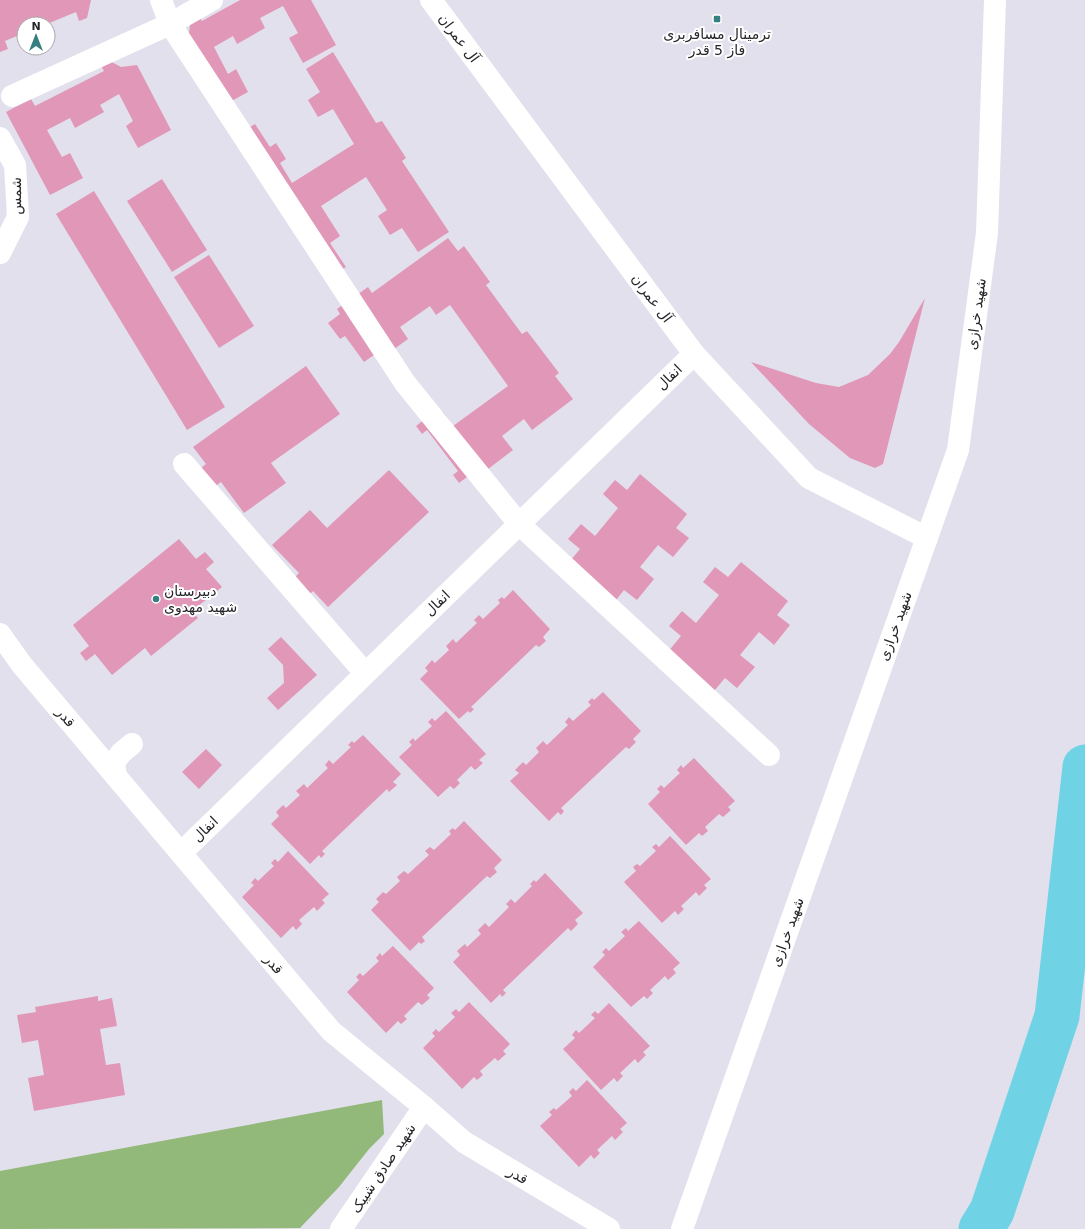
<svg xmlns="http://www.w3.org/2000/svg" width="1085" height="1229" font-family="'DejaVu Sans',Vazirmatn,sans-serif">
  <style>
    .forest { fill: #92b97a }
    .lines { fill: none; stroke-linecap: round; stroke-linejoin: round }
    .river { stroke: #6fd3e5; stroke-width: 45 }
    .building { fill: #e197b7 }
    .minor { stroke: #fff; stroke-width: 22 }
    .poi-dot { fill: #357e82; stroke: #fff; stroke-width: 1.5 }
    .labels { text-anchor: middle; dominant-baseline: central; stroke-width: 4; stroke-linejoin: round; paint-order: stroke }
    .poi-label { font-size: 14px; fill: #262529; stroke: #fff }
    .street-label { font-size: 14px; fill: #262529; stroke: #fff }
  </style>
  <rect width="100%" height="100%" fill="#e2e0ec"/>
  <!-- forest -->
  <polygon class="forest" points="382,1100 384,1134 369,1149 339,1187 300,1228 0,1229 0,1171"/>
  <g class="lines">
    <!-- river -->
    <polyline class="river" points="981,1229 992,1211 1057,1016 1085,767"/>
  </g>
  <!-- building -->
  <g class="building">
    <polygon points="0,0 91,0 87,18 79,21 76,12 47,24 24,24 24,33 5,41 8,49 0,52"/>
    <polygon points="240,0 311,0 336,45 303,63 289,38 298,33 283,6 260,18 265,28 237,44 233,36 214,47 228,74 236,69 248,92 215,110 179,46 189,33 191,16 197,13 202,21"/>
    <polygon points="333,52 376,123 382,121 406,158 402,161 449,232 418,252 402,228 390,235 378,216 387,210 366,177 321,206 340,236 330,243 346,267 325,280 234,137 255,124 270,147 276,143 286,159 280,163 292,183 354,144 333,109 318,117 308,100 320,92 306,69"/>
    <polygon points="106,59 121,67 137,65 171,130 138,148 126,126 133,121 119,94 100,105 104,112 75,128 70,118 47,130 62,157 70,153 83,178 50,195 6,112 31,99 35,106 104,71 99,62"/>
    <polygon points="162,179 207,250 172,272 127,201"/>
    <polygon points="94,191 225,407 187,430 56,214"/>
    <polygon points="448,238 458,251 464,246 490,282 486,285 522,334 527,331 559,373 555,376 573,399 532,430 524,419 502,436 513,450 479,476 475,471 459,483 453,475 458,471 427,430 422,434 416,426 434,412 437,416 443,412 453,426 508,386 450,305 436,315 430,306 400,327 408,339 379,360 374,355 364,362 345,336 340,339 328,323 340,314 337,309 368,287 372,293"/>
    <polygon points="209,255 254,326 219,348 174,277"/>
    <polygon points="925,298 883,464 875,468 850,458 809,424 751,362 816,383 839,387 868,375 890,354 899,342"/>
    <polygon points="306,366 340,414 271,463 286,483 244,513 221,482 214,487 201,468 206,464 193,447"/>
    <polygon points="389,470 429,512 328,607 313,591 309,595 293,579 299,573 272,545 310,510 327,528"/>
    <polygon points="640,474 687,514 676,528 689,538 673,557 658,545 640,567 654,579 637,600 624,590 613,604 566,566 580,549 568,539 581,524 595,536 618,508 603,494 615,480 627,490"/>
    <polygon points="179,539 196,559 205,552 214,562 206,569 222,587 192,611 198,618 151,656 145,648 112,675 95,654 86,661 80,653 89,646 73,625"/>
    <polygon points="741,562 788,601 777,615 790,625 774,645 759,632 740,655 755,667 737,688 725,678 714,691 667,653 681,636 669,626 682,611 696,623 719,595 703,582 715,567 728,577"/>
    <polygon points="513,590 550,629 543,637 546,641 539,647 536,645 471,707 474,709 470,713 468,711 459,719 420,679 428,671 425,668 432,660 435,663 449,650 446,646 453,639 456,643 477,623 474,620 479,615 483,619 500,603 498,600 502,597 504,599"/>
    <polygon points="281,637 317,675 278,710 267,698 284,683 283,665 268,649"/>
    <polygon points="603,692 641,731 633,739 636,742 629,749 626,747 561,808 564,811 561,815 558,812 549,821 510,781 519,773 515,770 523,762 526,765 539,752 536,748 543,741 547,745 568,725 565,722 569,717 573,721 591,705 588,702 592,698 594,700"/>
    <polygon points="446,711 486,754 479,760 483,763 475,770 471,766 457,780 460,783 454,789 450,786 438,797 399,757 412,745 409,742 413,738 415,741 432,726 428,722 432,718 435,721"/>
    <polygon points="363,735 401,774 393,782 397,785 389,792 387,789 322,851 325,854 321,858 319,855 310,864 271,824 279,816 276,812 283,805 286,808 300,795 296,791 304,784 307,788 328,768 325,765 329,760 333,764 351,747 348,745 352,741 354,743"/>
    <polygon points="206,749 222,765 199,789 182,772"/>
    <polygon points="694,758 735,801 728,807 731,810 723,817 719,814 705,827 708,831 702,836 699,833 686,845 648,804 660,792 657,789 661,785 664,788 680,773 677,770 681,765 683,768"/>
    <polygon points="464,821 502,860 494,868 497,872 490,878 487,876 422,937 425,941 421,944 419,942 410,951 371,910 379,902 376,899 383,892 386,894 400,881 397,877 404,871 408,874 429,855 425,851 430,847 434,850 451,834 449,831 453,828 455,830"/>
    <polygon points="670,836 711,879 704,885 707,888 699,896 696,892 681,906 684,909 678,915 675,911 662,923 624,882 636,871 633,867 637,864 640,866 656,851 652,847 656,844 659,847"/>
    <polygon points="288,851 329,894 322,900 325,903 317,911 314,907 299,920 302,924 296,930 293,926 281,938 242,897 254,885 251,883 255,878 258,881 274,866 271,863 275,859 278,862"/>
    <polygon points="545,873 583,913 575,920 578,924 571,931 568,928 503,990 506,993 502,997 500,994 491,1003 453,962 460,955 457,951 465,944 467,947 481,934 478,930 485,923 489,927 509,907 506,904 511,899 515,903 532,886 530,884 534,880 536,882"/>
    <polygon points="639,921 680,963 673,969 676,973 668,980 665,976 650,990 653,993 647,999 644,996 631,1007 593,967 605,955 602,952 606,948 609,951 625,936 621,932 626,928 628,931"/>
    <polygon points="393,946 434,988 427,995 430,998 422,1005 418,1002 404,1016 407,1019 401,1024 398,1021 386,1033 347,992 359,980 356,977 360,973 363,976 379,961 376,958 380,953 382,956"/>
    <polygon points="98,996 98,1001 112,998 117,1026 100,1029 106,1065 120,1063 125,1095 34,1111 28,1078 44,1075 38,1040 22,1043 17,1015 36,1012 35,1007"/>
    <polygon points="469,1002 510,1044 503,1051 506,1054 498,1061 495,1058 480,1071 483,1075 477,1080 474,1077 462,1089 423,1048 435,1036 432,1033 436,1029 439,1032 455,1017 451,1013 456,1009 459,1012"/>
    <polygon points="609,1003 650,1046 643,1052 646,1055 638,1063 635,1059 620,1073 623,1076 617,1082 614,1078 601,1090 563,1049 575,1038 572,1035 576,1030 579,1033 595,1018 591,1015 595,1011 598,1014"/>
    <polygon points="587,1080 627,1123 620,1129 623,1132 615,1140 612,1136 597,1150 600,1153 594,1159 591,1155 579,1167 540,1126 552,1115 549,1112 554,1108 556,1110 572,1096 569,1092 573,1088 576,1091"/>
  </g>
  <g class="lines">
    <!-- minor -->
    <g class="minor">
      <polyline points="161,0 170,24 405,383 519,524 769,755"/>
      <polyline points="431,0 694,354 809,478 927,538"/>
      <polyline points="12,96 170,24 212,0"/>
      <polyline points="0,138 15,165 18,217 0,253"/>
      <polyline points="184,464 365,673"/>
      <polyline points="0,634 22,665 331,1031 424,1107 464,1142 609,1229"/>
      <polyline points="116,776 114,763 121,753 132,744"/>
      <polyline points="181,853 694,354"/>
      <polyline points="341,1229 424,1107"/>
      <polyline points="682,1229 958,450 987,233 995,0"/>
    </g>
  </g>
  <!-- markers -->
  <g class="poi-dot">
    <rect x="713" y="15" width="8" height="8" rx="2"/>
    <circle cx="156" cy="599" r="4"/>
  </g>
  <g class="labels">
    <!-- poi labels -->
    <g class="poi-label">
      <text x="717" y="34">ترمینال مسافربری<tspan x="717" dy="16">فاز 5 قدر</tspan></text>
      <text x="164" y="591" text-anchor="start">دبیرستان<tspan x="164" dy="16">شهید مهدوی</tspan></text>
    </g>
    <!-- street labels -->
    <g class="street-label">
      <text transform="translate(459 38) rotate(53)">آل عمران</text>
      <text transform="translate(16 196) rotate(-91)">شمس</text>
      <text transform="translate(652 298) rotate(53)">آل عمران</text>
      <text transform="translate(976 314) rotate(-82)">شهید خرازی</text>
      <text transform="translate(669 377) rotate(-44)">انفال</text>
      <text transform="translate(437 603) rotate(-44)">انفال</text>
      <text transform="translate(895 626) rotate(-70)">شهید خرازی</text>
      <text transform="translate(66 717) rotate(50)">قدر</text>
      <text transform="translate(205 829) rotate(-44)">انفال</text>
      <text transform="translate(787 932) rotate(-70)">شهید خرازی</text>
      <text transform="translate(274 964) rotate(50)">قدر</text>
      <text transform="translate(383 1168) rotate(-56)">شهید صادق شیبک</text>
      <text transform="translate(518 1175) rotate(31)">قدر</text>
    </g>
  </g>
  <!-- north arrow -->
  <g transform="translate(36 36)"><circle r="19" fill="#ffffff" stroke="#a8a8a9"/>
  <path d="M0-3L7 15L0 10L-7 15Z" fill="#357e82"/>
  <text y="-6" font-size="11" font-weight="bold" text-anchor="middle" fill="#262529">N</text>
  </g>
</svg>
